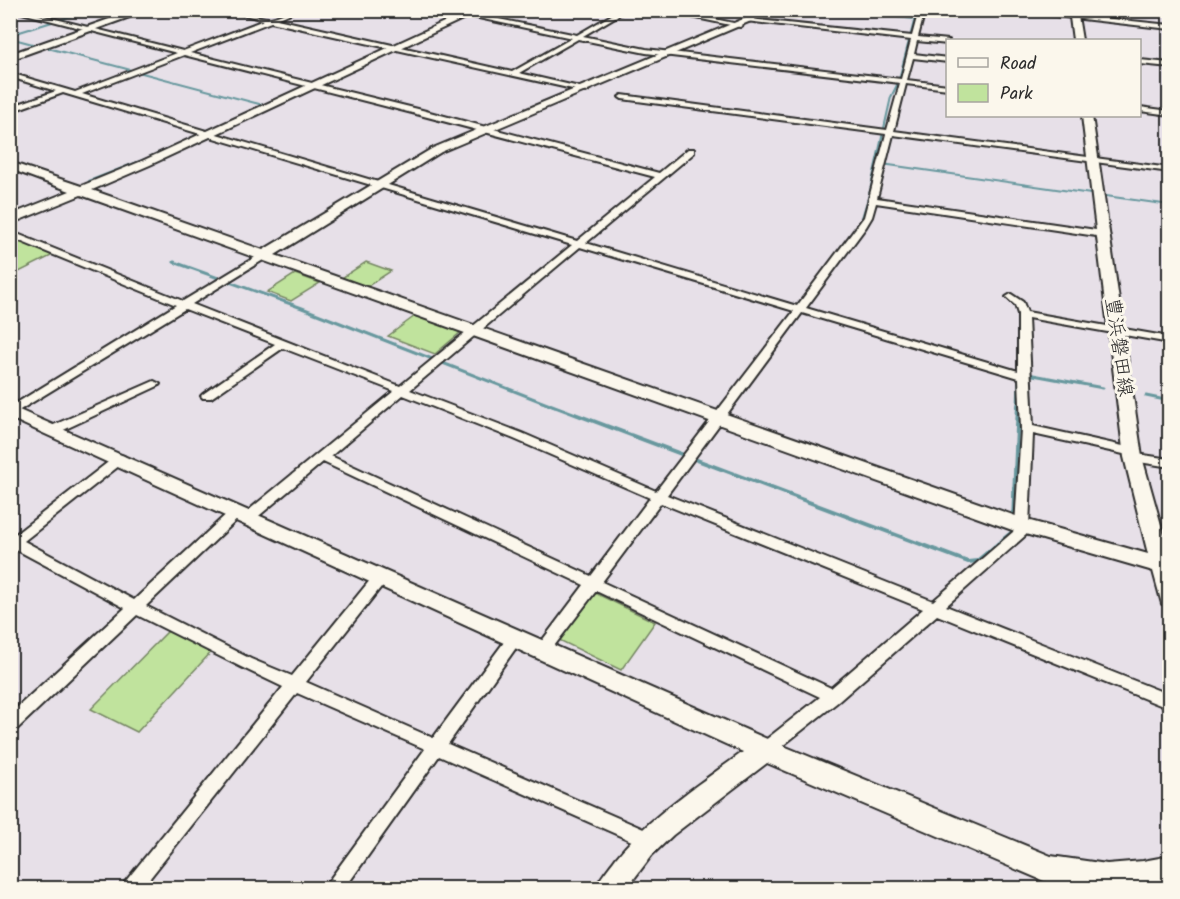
<svg xmlns="http://www.w3.org/2000/svg" width="1180" height="899" font-family="Kalam,'Klee One',sans-serif">
  <style>
    .green { fill: #c0e39d; stroke: #768764; stroke-width: 1.5 }
    .lines { fill: none; stroke-linecap: round; stroke-linejoin: round }
    .stream-far2 { stroke: #67989e; stroke-width: 2 }
    .stream-far1 { stroke: #67989e; stroke-width: 3 }
    .stream { stroke: #67989e; stroke-width: 4 }
    .street-casing { stroke: #2b2b2b; stroke-width: 4 }
    .secondary-casing { stroke: #2b2b2b; stroke-width: 4 }
    .street { fill: #fbf7ec; fill-rule: evenodd }
    .secondary { fill: #fbf7ec; fill-rule: evenodd }
    .labels { text-anchor: middle; dominant-baseline: central; stroke-width: 6; stroke-linejoin: round; paint-order: stroke }
    .street-label { font-size: 20px; fill: #2b2b2b; stroke: #fbf7ec }
  </style>
  <rect width="100%" height="100%" fill="#e7e0e8"/>
  <filter id="ink" filterUnits="userSpaceOnUse"><feTurbulence type="fractalNoise" baseFrequency=".0167" numOctaves="2"/><feDisplacementMap in="SourceGraphic" scale="12" xChannelSelector="R" yChannelSelector="G"/><feConvolveMatrix kernelMatrix="1 2 1 2 8 2 1 2 1" color-interpolation-filters="sRGB"/></filter>
  <g filter="url(#ink)">
    <!-- green -->
    <g class="green">
      <polygon points="15,236 57,253 15,274 11,272 10,238"/>
      <polygon points="366,262 391,271 365,288 340,279"/>
      <polygon points="295,274 320,283 291,301 267,292"/>
      <polygon points="415,316 461,332 435,354 388,336"/>
      <polygon points="589,590 655,622 621,670 553,637"/>
      <polygon points="172,627 216,647 137,732 91,709"/>
    </g>
    <g class="lines">
      <!-- stream-far2 -->
      <g class="stream-far2">
        <polyline points="830,10 915,19"/>
        <polyline points="10,35 91,10"/>
        <polyline points="10,38 263,105"/>
        <polyline points="882,164 1091,194"/>
        <polyline points="89,181 145,159 259,107"/>
        <polyline points="1106,196 1170,205"/>
        <polyline points="860,224 869,195 891,97 898,83 917,10"/>
      </g>
      <!-- stream-far1 -->
      <g class="stream-far1">
        <polyline points="174,262 302,308 555,407"/>
        <polyline points="1028,374 1103,388"/>
        <polyline points="1146,396 1170,401"/>
        <polyline points="1018,407 1019,380"/>
      </g>
      <!-- stream -->
      <g class="stream">
        <polyline points="551,405 968,562 977,561 1012,532 1012,527"/>
        <polyline points="1013,520 1018,405"/>
      </g>
      <!-- street casing -->
      <g class="street-casing">
        <g id="street">
          <path d="M10,10h10l163,41 81,-31 -39,-10c15,0 31,8 44,8 10,-1 19,-8 29,-8l-21,9 235,53 60,-34 -131,-28h13l123,25 43,-25h7l-44,26 63,13 255,30 10,-39 -165,-19 3,-2 163,17 7,-26h6l-7,27 31,3h-1v4l-31,-3 -3,13 34,4v4l-35,-4 -6,22 41,5v4l-42,-5 -12,47 276,37v4l-277,-37 -16,63 226,33 4,3 -4,3 -227,-34 -4,14 -6,10 -60,81 212,63v-57l-3,-9 -9,-8 5,-3 12,8 4,10 143,25v6l-142,-25 5,108 99,22 4,1 1,5 33,5v8l-37,-6 -4,-1 -1,-5 -95,-21 -4,92 -3,9 -80,71 224,89v14l-233,-94 -98,86 -68,54 -6,2 -6,-2 -2,-5 2,-5 61,-48 -224,-106 -48,63 -5,2 -5,-2 -2,-4 2,-4 46,-61 -261,-123 -69,58h-10l-1,-3 1,-3 150,-123 -111,-43 -72,50h-8l-2,-2 2,-2 72,-50 -90,-35 -175,107v-9l166,-102 -166,-68v-6l173,70 79,-48h6v4l-76,47 208,82 172,-141 -509,-152 -53,19v-5l46,-16 -46,-14v-4l65,19 102,-39zM271,22l315,70 2,-1v-2l-69,-16 59,-34 68,14 254,30 -13,47 -265,-35 -3,2 3,2 264,35 -22,83 -67,89 -211,-63 108,-90v-4h-6l-29,24 -237,-63 -232,-57zM184,55l232,59 239,63 -78,64 -495,-147zM580,247l214,64 -138,180 -134,-58 -112,-43zM802,313l217,65 2,51 -6,97 -2,6 -80,69 -266,-106zM403,395l111,44 136,59 -59,78 -260,-120zM661,503l262,106 -92,79 -229,-106z"/>
          <polygon points="658,10 672,10 743,25 740,27"/>
          <polygon points="1003,10 1026,10 1170,25 1170,29"/>
          <polygon points="1140,60 1170,63 1170,67 1140,64"/>
          <polygon points="1140,107 1170,111 1170,115 1140,111"/>
          <polygon points="154,381 160,384 158,386 57,433 49,433 47,430 49,427"/>
          <polygon points="120,455 124,456 126,459 124,462 24,541 134,600 232,509 242,509 243,512 242,515 146,606 251,659 292,676 375,574 380,573 385,574 387,578 385,582 306,682 433,738 510,634 515,632 520,634 522,638 520,642 448,744 655,834 658,840 655,846 649,849 643,846 439,756 345,888 325,888 328,882 425,749 297,693 142,888 122,888 125,882 283,687 241,667 137,615 16,730 10,732 10,714 125,608 15,549 10,550 10,535 13,536 116,456"/>
        </g>
      </g>
      <!-- secondary casing -->
      <g class="secondary-casing">
        <g id="secondary">
          <polygon points="135,10 149,10 10,60 10,54"/>
          <polygon points="470,10 482,10 150,165 92,190 263,250 433,148 765,10 777,10 441,152 275,255 1027,520 1148,554 1124,457 1082,116 1092,116 1142,457 1170,557 1170,606 1162,604 1153,571 1015,531 81,195 10,224 10,215 70,191 10,169 10,162 81,186 142,161"/>
          <polygon points="1069,10 1077,10 1082,40 1073,40"/>
          <path d="M10,406l764,336 277,114 56,8 36,-3 27,-5v27c-40,9 -79,6 -119,1l-284,-121 -94,72 -21,20 -25,33h-31c4,-11 13,-20 20,-30 35,-43 82,-73 127,-106l-733,-334z"/>
        </g>
      </g>
      <!-- street -->
      <use href="#street" class="street"/>
      <!-- secondary -->
      <use href="#secondary" class="secondary"/>
    </g>
  </g>
  <g class="labels">
    <!-- street labels -->
    <g class="street-label">
      <text transform="translate(1118 347) rotate(82)">豊浜磐田線</text>
    </g>
  </g>
  <!-- margin -->
  <rect width="1180" height="899" fill="none" stroke="#fbf7ec" stroke-width="36"/>
  <rect x="18" y="18" width="1144" height="863" fill="none" stroke="#2b2b2b" stroke-width="2" filter="url(#ink)"/>
  <!-- legend -->
  <rect x="946" y="39" width="195" height="78" fill="#fbf7ec" stroke="#a8a59f" stroke-width="1.5"/>
  <rect x="958" y="58" width="30" height="9" fill="#fbf7ec" stroke="#a8a59f" stroke-width="1.5"/>
  <text x="1000" y="69" font-size="18" fill="#2b2b2b">Road</text>
  <rect x="958" y="84" width="30" height="18" fill="#c0e39d" stroke="#a8a59f" stroke-width="1.5"/>
  <text x="1000" y="99" font-size="18" fill="#2b2b2b">Park</text>
</svg>
